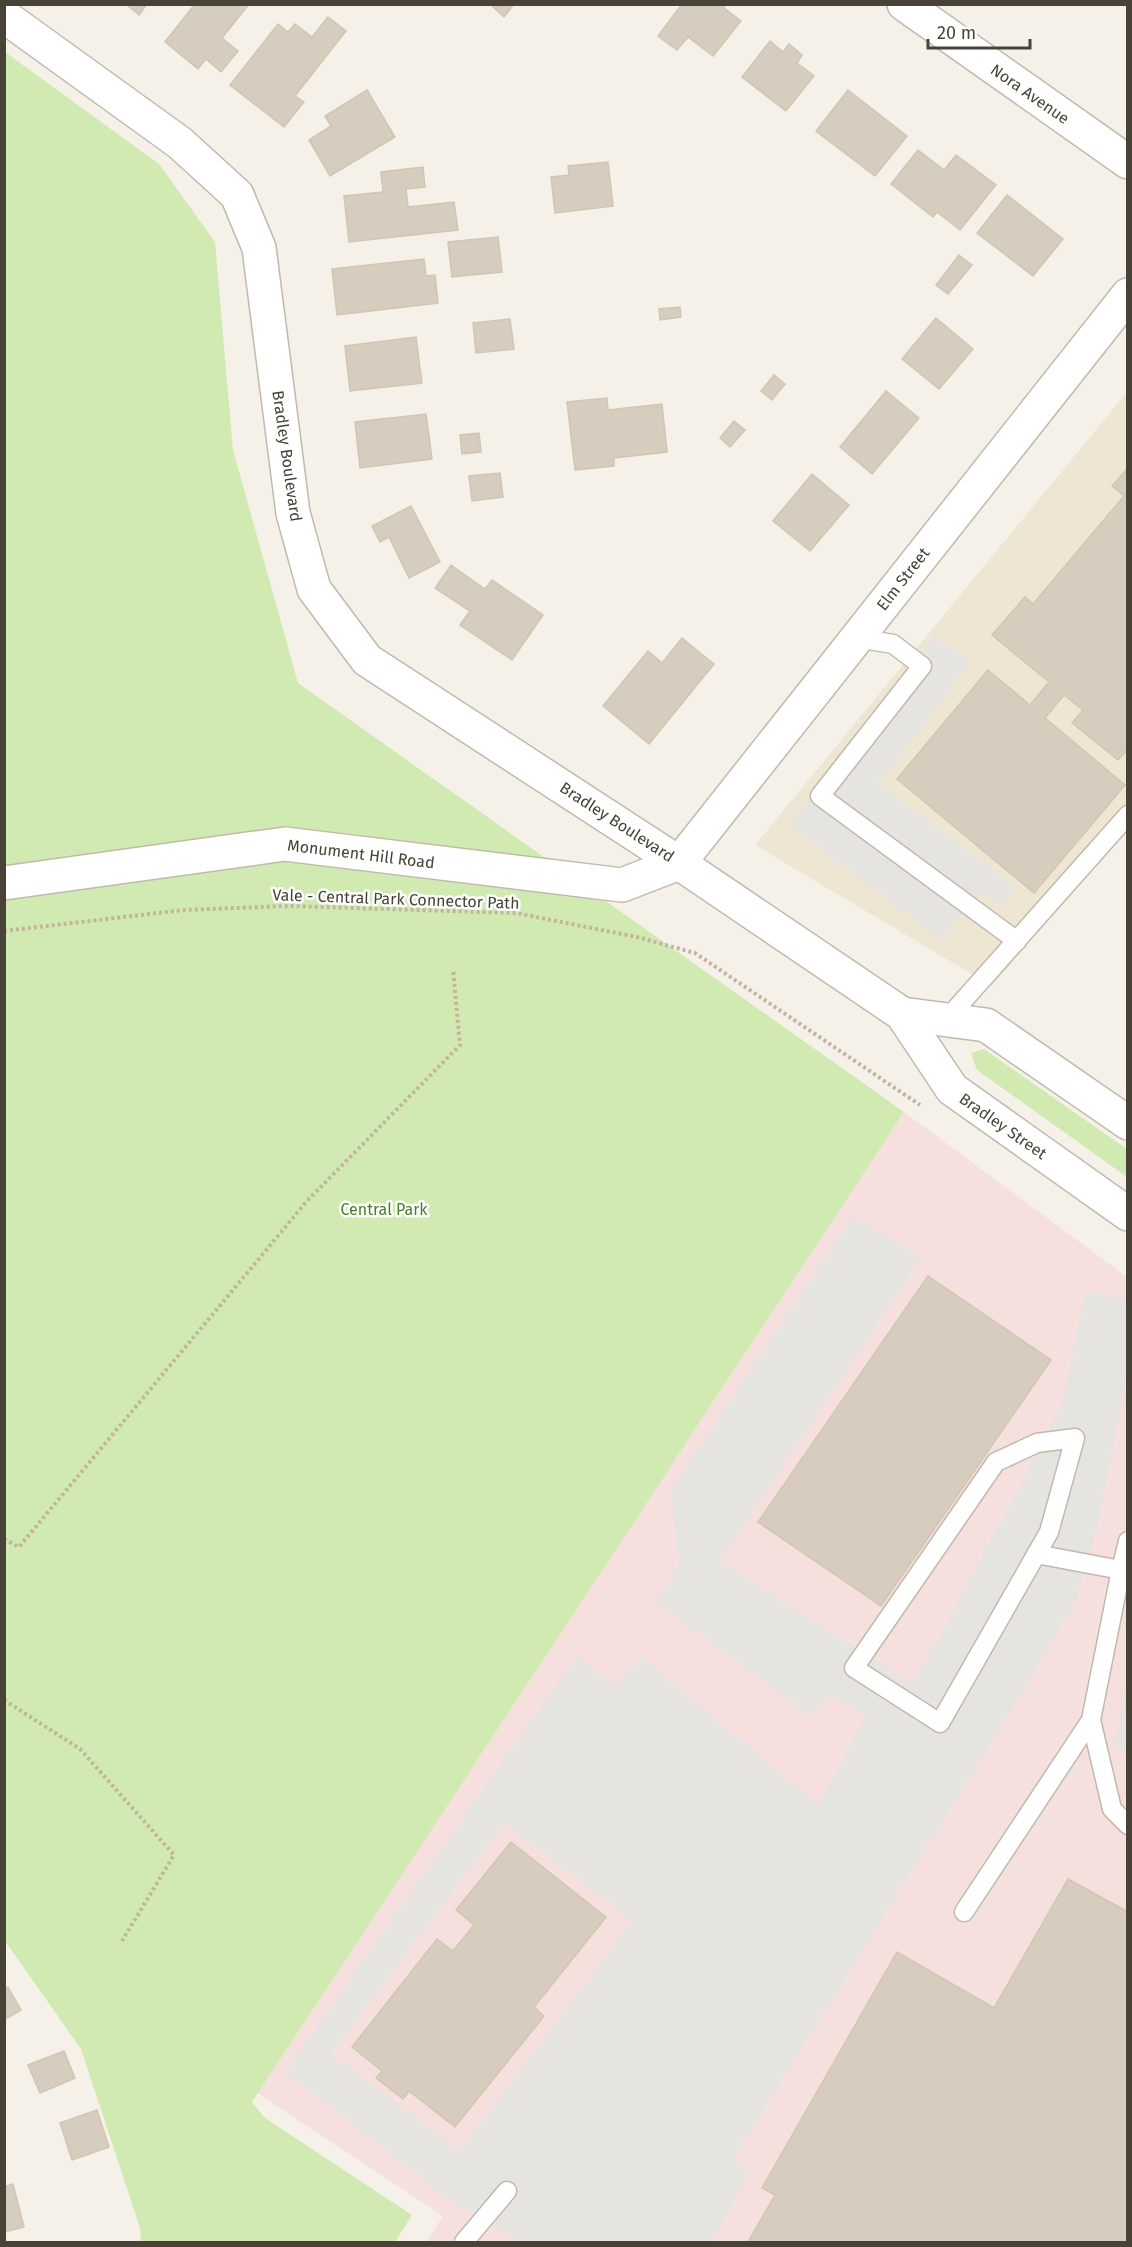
<svg xmlns="http://www.w3.org/2000/svg" width="1132" height="2247" font-family="'Fira Sans',sans-serif">
  <style>
    .education { fill: #eee6d3 }
    .medical { fill: #f6e0dd }
    .green { fill: #d1eab1 }
    .parking { fill: #e6e4e1; fill-rule: evenodd }
    .building { fill: #d7cdbe; stroke: #d2c5b1; stroke-width: 1.5 }
    .lines { fill: none; stroke-linecap: round; stroke-linejoin: round }
    .service-casing { stroke: #c1b9ab; stroke-width: 21 }
    .minor-casing { stroke: #c1b9ab; stroke-width: 36 }
    .path { stroke: #c3b59c; stroke-width: 4; stroke-dasharray: 3 3; stroke-linecap: butt }
    .service { stroke: #fff; stroke-width: 18 }
    .minor { stroke: #fff; stroke-width: 33 }
    .labels { text-anchor: middle; dominant-baseline: central; stroke-width: 5; stroke-linejoin: round; paint-order: stroke }
    .street-label { font-size: 16px; fill: #494237; stroke: #fff }
    .park-label { font-size: 16px; fill: #497d28; stroke: #fff }
  </style>
  <rect width="100%" height="100%" fill="#f5f1e9"/>
  <!-- education -->
  <polygon class="education" points="1127,392 1127,827 992,986 755,845"/>
  <!-- medical -->
  <polygon class="medical" points="904,1112 1127,1277 1127,2242 426,2242 443,2216 257,2093"/>
  <!-- green -->
  <g class="green">
    <polygon points="5,52 159,164 215,242 233,450 298,683 904,1112 252,2102 265,2118 412,2215 395,2242 141,2242 140,2228 81,2049 5,1941"/>
    <polygon points="984,1049 1127,1149 1127,1177 977,1070 971,1053"/>
  </g>
  <!-- parking -->
  <g class="parking">
    <polygon points="935,636 970,663 878,783 1016,887 1001,907 979,891 941,940 791,826"/>
    <path d="M852,1217l70,39 -203,305 192,122 21,-33 76,-142 55,-109 23,-108 41,9v72l-30,155 -21,74 -66,112 -276,444 15,17 -38,68h-190l-73,-43 -163,-127 291,-416 40,30 25,-29 177,148 48,-91 -35,-18 -20,20 -156,-114 24,-37 -8,-75zM504,1823l129,98 -173,229 -129,-96z"/>
    <polygon points="1127,1683 1127,1754 1113,1744"/>
  </g>
  <!-- building -->
  <g class="building">
    <polygon points="126,4 147,4 139,15"/>
    <polygon points="195,4 249,4 222,38 238,51 221,72 206,59 198,69 165,42"/>
    <polygon points="490,4 514,4 504,17"/>
    <polygon points="682,4 726,4 724,8 741,21 713,56 688,37 677,50 658,36"/>
    <polygon points="328,17 346,31 295,96 304,102 284,127 230,85 278,24 288,32 295,24 312,37"/>
    <polygon points="770,41 783,52 789,44 802,55 797,63 814,76 786,111 742,77"/>
    <polygon points="367,90 395,137 330,176 309,140 331,126 325,116"/>
    <polygon points="848,90 907,136 875,176 816,131"/>
    <polygon points="918,150 944,170 956,155 996,185 960,230 937,212 933,217 891,184"/>
    <polygon points="608,162 613,206 555,213 551,177 569,175 568,166"/>
    <polygon points="423,167 425,187 406,189 408,207 454,202 458,230 349,242 344,196 383,192 381,172"/>
    <polygon points="1007,195 1063,239 1033,276 977,233"/>
    <polygon points="498,237 502,272 452,277 448,242"/>
    <polygon points="959,255 972,265 948,294 936,285"/>
    <polygon points="424,259 426,276 435,275 438,303 337,315 332,269"/>
    <polygon points="680,307 681,317 660,320 659,309"/>
    <polygon points="936,318 973,349 939,389 902,359"/>
    <polygon points="510,319 514,349 476,353 473,323"/>
    <polygon points="416,337 422,383 350,391 345,346"/>
    <polygon points="774,375 785,384 772,400 761,391"/>
    <polygon points="886,391 919,418 872,474 840,447"/>
    <polygon points="607,398 608,410 662,404 667,452 614,458 614,466 575,470 567,402"/>
    <polygon points="426,414 432,459 360,468 355,422"/>
    <polygon points="734,421 745,430 730,447 720,438"/>
    <polygon points="479,433 481,452 462,454 460,435"/>
    <polygon points="1128,468 1128,749 1118,760 1072,723 1083,710 1064,695 1045,718 1125,785 1034,893 897,779 988,670 1030,705 1049,682 992,635 1025,597 1033,604 1124,496 1112,486"/>
    <polygon points="500,473 503,497 472,501 469,476"/>
    <polygon points="812,474 849,505 810,551 773,521"/>
    <polygon points="411,506 440,562 409,578 389,537 380,542 372,526"/>
    <polygon points="451,565 485,589 492,580 543,615 512,660 460,625 470,611 435,588"/>
    <polygon points="682,638 714,664 649,744 603,706 648,651 662,663"/>
    <polygon points="928,1276 1051,1360 881,1606 758,1522"/>
    <polygon points="511,1842 606,1917 534,2007 544,2016 455,2127 409,2091 403,2099 376,2078 382,2071 352,2047 437,1939 453,1951 474,1925 456,1910"/>
    <polygon points="1068,1879 1128,1912 1128,2242 748,2242 775,2195 762,2188 897,1952 994,2008"/>
    <polygon points="8,1987 21,2010 4,2020 4,1989"/>
    <polygon points="64,2051 75,2078 40,2093 28,2065"/>
    <polygon points="97,2110 109,2147 72,2160 60,2123"/>
    <polygon points="13,2184 24,2227 4,2232 4,2187"/>
  </g>
  <g class="lines">
    <!-- service casing -->
    <g class="service-casing">
      <g id="service">
        <polyline points="857,638 893,644 922,666 820,796 1017,941"/>
        <polyline points="946,1020 1128,815"/>
        <polygon points="1075,1438 1049,1532 940,1723 854,1668 996,1462 1037,1443"/>
        <polyline points="1036,1554 1121,1570 1128,1541"/>
        <polyline points="1121,1570 1091,1720 1112,1809 1128,1825"/>
        <polyline points="964,1912 1091,1720"/>
        <polyline points="464,2242 507,2191"/>
      </g>
    </g>
    <!-- minor casing -->
    <g class="minor-casing">
      <g id="minor">
        <polyline points="904,4 1128,162"/>
        <polyline points="4,16 180,143 237,195 259,248 293,513 314,589 367,660 679,863 902,1014 952,1089 1128,1214"/>
        <polyline points="679,863 1128,295"/>
        <polyline points="4,883 285,844 622,885 679,863"/>
        <polyline points="902,1014 986,1025 1128,1123"/>
      </g>
    </g>
    <!-- path -->
    <g class="path">
      <polyline points="4,931 184,910 288,906 516,913 637,937 695,953 920,1105"/>
      <polyline points="4,1539 19,1547 307,1201 460,1045 453,969"/>
      <polyline points="4,1700 80,1749 174,1855 122,1941"/>
    </g>
    <!-- service -->
    <use href="#service" class="service"/>
    <!-- minor -->
    <use href="#minor" class="minor"/>
  </g>
  <g class="labels">
    <!-- street labels -->
    <g class="street-label">
      <text transform="translate(1030 94) rotate(35)">Nora Avenue</text>
      <text transform="translate(287 456) rotate(82)">Bradley Boulevard</text>
      <text transform="translate(903 579) rotate(-52)">Elm Street</text>
      <text transform="translate(617 822) rotate(33)">Bradley Boulevard</text>
      <text transform="translate(361 854) rotate(7)">Monument Hill Road</text>
      <text transform="translate(396 899) rotate(2)">Vale - Central Park Connector Path</text>
      <text transform="translate(1003 1126) rotate(35)">Bradley Street</text>
    </g>
    <!-- park labels -->
    <g class="park-label">
      <text x="384" y="1209">Central Park</text>
    </g>
  </g>
  <!-- border -->
  <rect width="1132" height="2247" fill="none" stroke="#494237" stroke-width="12"/>
  <!-- scale -->
  <path d="M928 39v9h102v-9" fill="none" stroke="#494237" stroke-width="3"/>
  <text x="937" y="39" font-size="18" fill="#494237" stroke="#ffffff" stroke-width="4.5" paint-order="stroke">20 m</text>
</svg>
